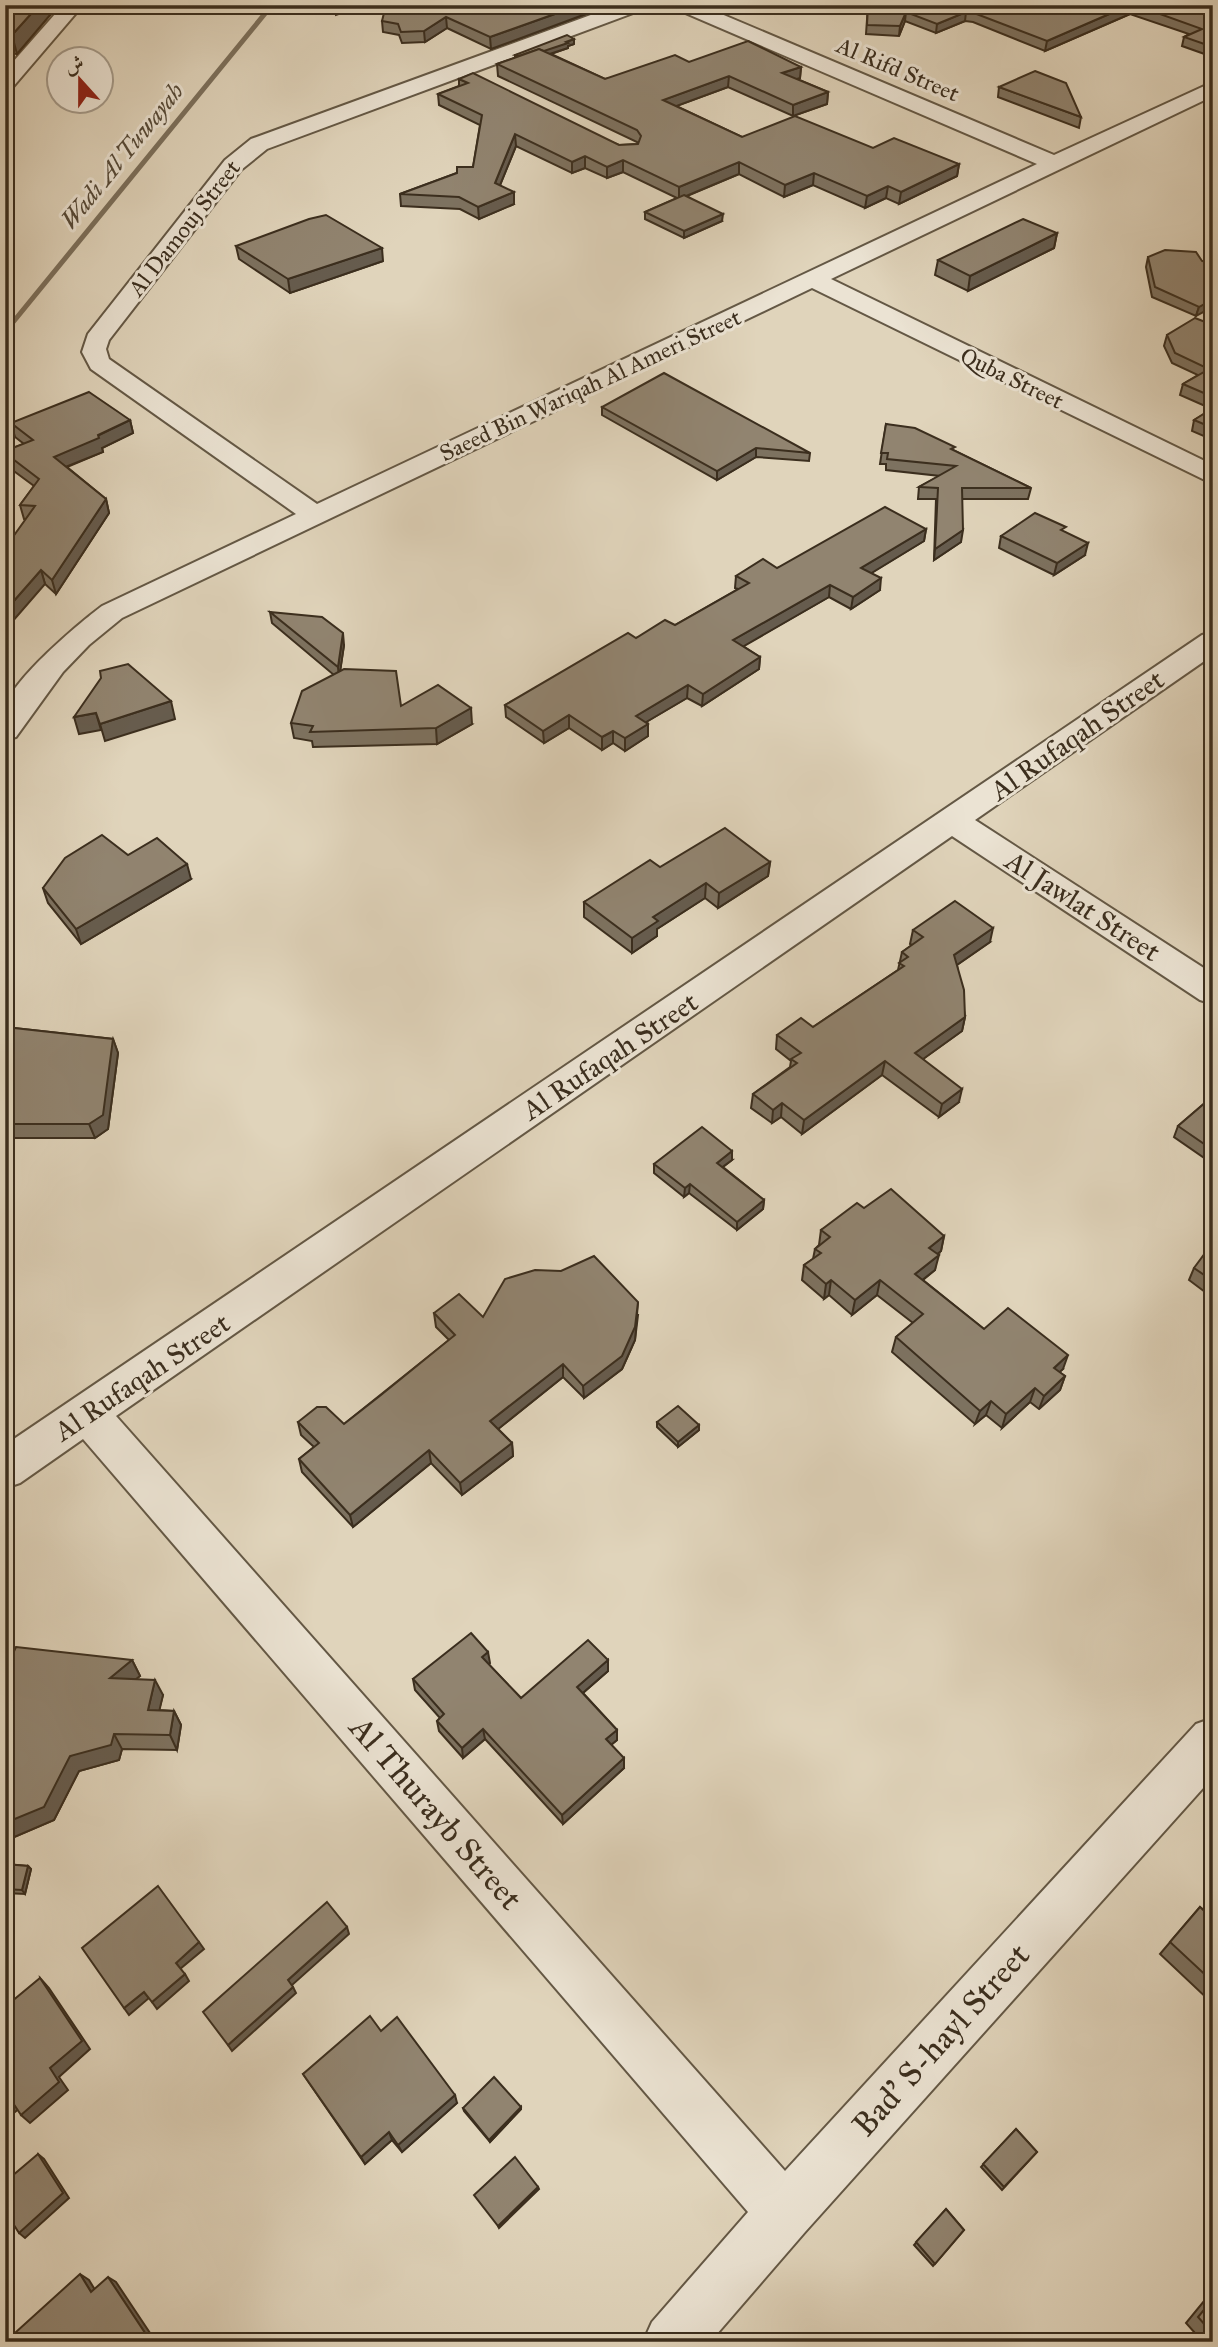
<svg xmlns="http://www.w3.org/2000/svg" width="1218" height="2347" font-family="'IM FELL Great Primer',Amiri,serif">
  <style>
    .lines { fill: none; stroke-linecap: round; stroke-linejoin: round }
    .stream { stroke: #7c705c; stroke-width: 5 }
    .minor-casing { stroke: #645845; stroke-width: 4 }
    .minor { fill: #ebe3d3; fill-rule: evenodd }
    .wall { fill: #7d7260; stroke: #3b2e1e; stroke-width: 2 }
    .shaded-wall { fill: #665c4e; stroke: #3b2e1e; stroke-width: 2 }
    .building { fill: #918470; stroke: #3b2e1e; stroke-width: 2 }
    .labels { text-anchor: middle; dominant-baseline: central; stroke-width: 6; stroke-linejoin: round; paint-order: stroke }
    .far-street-label { font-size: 23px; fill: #3b2e1e; stroke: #ebe3d3 }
    .far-water-label { font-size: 24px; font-style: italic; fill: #564a38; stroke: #ebe3d3 }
    .street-label { font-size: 28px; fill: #3b2e1e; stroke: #ebe3d3 }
    .near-street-label { font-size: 33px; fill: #3b2e1e; stroke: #ebe3d3 }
  </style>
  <rect width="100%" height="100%" fill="#e0d4bb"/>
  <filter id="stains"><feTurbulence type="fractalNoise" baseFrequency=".00286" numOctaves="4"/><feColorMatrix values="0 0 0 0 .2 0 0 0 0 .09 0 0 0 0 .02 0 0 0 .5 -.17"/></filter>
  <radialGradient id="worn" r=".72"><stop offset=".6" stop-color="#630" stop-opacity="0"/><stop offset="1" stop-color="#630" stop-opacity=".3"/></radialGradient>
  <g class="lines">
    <!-- stream -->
    <polyline class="stream" points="5,332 272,5"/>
    <!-- minor casing -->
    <g class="minor-casing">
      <g id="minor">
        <polygon points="63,5 83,5 12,88 5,90 5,71"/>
        <path d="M618,5h28l-2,4 -377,140 -26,21 -132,170 -3,9 3,10 208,145 720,-340 -361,-155 -2,-4h26l354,150 159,-73v14l-382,183 382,186v19l-401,-196 -690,330 -33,27 -26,27 -47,65 -11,3c0,-10 -2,-24 0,-33 8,-28 73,-83 97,-101l194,-92 -205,-145 -9,-17 6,-18 137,-174 26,-21z"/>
        <polygon points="1213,632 1213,655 975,820 1213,974 1213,1004 1200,1000 952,836 116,1416 785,2171 1196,1724 1213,1718 1213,1777 805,2232 710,2342 643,2342 652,2322 748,2212 83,1439 20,1483 5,1488 5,1445 1202,635"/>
      </g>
    </g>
    <!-- minor -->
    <use href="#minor" class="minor"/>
  </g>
  <!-- wall -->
  <g class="wall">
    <polygon points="5,5 56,5 56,8 17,54 5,53"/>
    <polygon points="868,5 1213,5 1213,57 1182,46 1184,37 1189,34 1130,14 1045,51 973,22 965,21 936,33 905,21 899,36 866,34"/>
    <polygon points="602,8 491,49 447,28 425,42 402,43 399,35 383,32 382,21"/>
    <polygon points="574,44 568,46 568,48 551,54 605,79 689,62 801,67 800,78 797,79 828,92 827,104 793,116 728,87 676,106 742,137 873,148 959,164 957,176 899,204 886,198 865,208 813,185 784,197 739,174 687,196 722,221 684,238 645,219 645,212 677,198 623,172 607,178 585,168 572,173 516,146 500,185 514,204 479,219 460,209 401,206 400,194 473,167 480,125 439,105 438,94 459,86 459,79 619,145 638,144 637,142 498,76 497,64 515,58 515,55"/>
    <polygon points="999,87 1081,117 1079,128 998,97"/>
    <polygon points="1057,233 1054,248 968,291 935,275 938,260"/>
    <polygon points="236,246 383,261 290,293 239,259"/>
    <polygon points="1148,257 1202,261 1213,264 1196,316 1152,297 1146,267"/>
    <polygon points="1213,325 1213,440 1192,431 1194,420 1212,409 1180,395 1183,384 1198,375 1172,363 1164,346 1167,335"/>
    <polygon points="602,407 810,453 809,461 756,457 717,480 602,415"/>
    <polygon points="130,420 133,433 102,448 103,452 67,467 106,499 109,513 56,594 45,584 26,519 24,519 20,505 34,486 7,466 5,458 5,451 24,444 15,437 11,423"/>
    <polygon points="886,424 955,451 1031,488 1028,499 962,499 961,542 934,560 936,499 918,499 919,487 940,476 886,470 886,464 880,464"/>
    <polygon points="926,529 924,541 871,573 880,590 851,609 829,597 743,646 760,657 759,669 702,706 687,698 646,722 648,724 648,736 625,751 613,743 602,750 569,728 544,743 506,717 505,705 636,638 675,625 738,589 735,588 736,576 777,568"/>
    <polygon points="1065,532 1085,555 1054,575 999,548 1001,536"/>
    <polygon points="270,612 344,645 340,671 401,706 472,724 437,744 313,747 312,741 294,738 291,723 334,675 272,623"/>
    <polygon points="128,855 191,879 81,944 48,903 43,888"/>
    <polygon points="770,862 768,876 718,908 705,898 657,929 657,936 632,953 584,917 584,902 660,867"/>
    <polygon points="913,930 990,942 957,965 965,1017 962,1031 923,1059 959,1102 939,1117 882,1075 802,1134 781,1117 772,1123 751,1108 753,1094 790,1067 791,1061 776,1049 777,1035 813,1027 898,970 902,952 912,945 910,944"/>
    <polygon points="5,1027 113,1039 118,1053 108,1129 95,1138 5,1138"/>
    <polygon points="1213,1096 1213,1164 1174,1137 1178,1126"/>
    <polygon points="732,1160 723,1167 764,1200 763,1209 737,1230 689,1193 684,1197 654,1173 654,1164"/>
    <polygon points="864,1208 944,1236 941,1251 937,1254 935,1270 923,1280 984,1329 1063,1369 1059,1372 1065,1376 1060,1390 1039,1409 1030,1402 1002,1428 986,1415 975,1424 892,1352 896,1337 913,1323 877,1295 852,1315 829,1295 824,1299 802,1280 804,1265 813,1259 815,1249 819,1245 821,1230"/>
    <polygon points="1213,1252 1213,1298 1189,1280 1194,1268"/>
    <polygon points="434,1313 483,1317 638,1315 635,1340 622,1369 584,1398 563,1377 498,1429 512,1443 513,1456 462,1495 431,1463 353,1527 302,1472 299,1459 314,1447 301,1435 298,1422 344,1424 449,1340 436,1327"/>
    <polygon points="657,1422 699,1425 699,1430 678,1447 657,1427"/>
    <polygon points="132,1660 140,1676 136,1679 163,1695 159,1710 174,1711 181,1725 177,1750 122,1749 119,1760 79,1771 54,1820 5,1841 5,1670"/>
    <polygon points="608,1660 608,1671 583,1693 617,1730 617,1740 611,1745 624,1768 563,1824 485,1739 463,1758 439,1731 437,1721 440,1718 415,1690 413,1679 490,1663 488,1664 521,1698"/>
    <polygon points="5,1864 28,1866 31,1869 25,1894 5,1893"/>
    <polygon points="1200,1907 1211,1916 1213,1913 1213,2004 1160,1954"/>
    <polygon points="381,2031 457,2103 402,2152 392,2140 365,2164 303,2074"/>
    <polygon points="521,2107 521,2109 490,2142 464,2111 463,2108"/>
    <polygon points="1016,2129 1037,2152 1002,2190 981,2167"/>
    <polygon points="946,2209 964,2230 933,2266 914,2245"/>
    <polygon points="1213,2290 1213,2342 1203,2342 1186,2323"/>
  </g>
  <!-- shaded-wall -->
  <g class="shaded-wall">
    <polygon points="39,5 56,5 56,8 17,54 12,35"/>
    <polygon points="335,5 366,5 336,15"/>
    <polygon points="580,5 602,5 602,8 491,49 490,37"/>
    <polygon points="1130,5 1132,5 1130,14 1045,51 1047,41"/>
    <polygon points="906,12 905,21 899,36 900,26"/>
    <polygon points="966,12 965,21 936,33 937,24"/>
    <polygon points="446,17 447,28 425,42 424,31"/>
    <polygon points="574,39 574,44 568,46 568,48 522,63 522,58"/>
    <polygon points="801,67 800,78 782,84 782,73"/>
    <polygon points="729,76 728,87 663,111 663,100"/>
    <polygon points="828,92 827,104 793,116 793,105"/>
    <polygon points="515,134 516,146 496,195 495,183"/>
    <polygon points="585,156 585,168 572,173 572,162"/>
    <polygon points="623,160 623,172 607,178 607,167"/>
    <polygon points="739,162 739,174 679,199 679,187"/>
    <polygon points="959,164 957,176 899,204 901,192"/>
    <polygon points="814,173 813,185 784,197 785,185"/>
    <polygon points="888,186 886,198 865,208 867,196"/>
    <polygon points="514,192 514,204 479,219 478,207"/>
    <polygon points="723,214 722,221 684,238 684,231"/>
    <polygon points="1057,233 1054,248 968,291 970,276"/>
    <polygon points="382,248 383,261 290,293 288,279"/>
    <polygon points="1213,299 1213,307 1196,316 1199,307"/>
    <polygon points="130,420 133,433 102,448 103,452 58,470 54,457"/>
    <polygon points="756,448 756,457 717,480 717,471"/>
    <polygon points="106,499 109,513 56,594 52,580"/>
    <polygon points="926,529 924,541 860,580 861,568"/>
    <polygon points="963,530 961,542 934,560 935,549"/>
    <polygon points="1088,543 1085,555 1054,575 1057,563"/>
    <polygon points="41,570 45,584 5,630 5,611"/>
    <polygon points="881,578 880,590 851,609 853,597"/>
    <polygon points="830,585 829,597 732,653 733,640"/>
    <polygon points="343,633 344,645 339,679 338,667"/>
    <polygon points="760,657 759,669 702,706 703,694"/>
    <polygon points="688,685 687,698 636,728 636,716"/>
    <polygon points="171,701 175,719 105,741 100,724"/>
    <polygon points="471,708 472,724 437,744 436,728"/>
    <polygon points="96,713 101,730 79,734 74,717"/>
    <polygon points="569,715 569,728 544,743 543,731"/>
    <polygon points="648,724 648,736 625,751 625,738"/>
    <polygon points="613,731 613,743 602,750 602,737"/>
    <polygon points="770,862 768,876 718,908 719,893"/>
    <polygon points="187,864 191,879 81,944 76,929"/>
    <polygon points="706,883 705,898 657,929 657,936 632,953 632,938 653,917"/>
    <polygon points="993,928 990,942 951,969 954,955"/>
    <polygon points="965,1017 962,1031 912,1067 915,1053"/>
    <polygon points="113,1039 118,1053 108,1129 95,1138 89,1124"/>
    <polygon points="885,1061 882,1075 802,1134 804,1120"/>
    <polygon points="962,1089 959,1102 939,1117 942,1104"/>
    <polygon points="782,1103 781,1117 772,1123 773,1110"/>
    <polygon points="732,1151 732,1160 717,1171 717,1163"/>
    <polygon points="690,1184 689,1193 684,1197 685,1188"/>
    <polygon points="764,1200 763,1209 737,1230 737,1222"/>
    <polygon points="944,1236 941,1251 926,1263 929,1248"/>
    <polygon points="939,1255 935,1270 912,1288 915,1274"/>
    <polygon points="831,1280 829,1295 824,1299 826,1284"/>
    <polygon points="880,1280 877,1295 852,1315 855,1300"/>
    <polygon points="638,1302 635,1340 622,1369 584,1398 583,1386"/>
    <polygon points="1068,1355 1063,1369 1049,1382 1054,1368"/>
    <polygon points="563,1364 563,1377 492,1434 490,1421"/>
    <polygon points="1065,1376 1060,1390 1039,1409 1044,1396"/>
    <polygon points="1035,1388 1030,1402 1002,1428 1006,1414"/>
    <polygon points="991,1401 986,1415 975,1424 980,1411"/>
    <polygon points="699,1425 699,1430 678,1447 678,1442"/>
    <polygon points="512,1443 513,1456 462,1495 460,1483"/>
    <polygon points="429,1450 431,1463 353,1527 350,1515"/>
    <polygon points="488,1652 490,1663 484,1668 482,1657"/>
    <polygon points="132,1660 140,1676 118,1693 110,1678"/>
    <polygon points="608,1660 608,1671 577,1698 577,1687"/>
    <polygon points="155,1680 163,1695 156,1725 148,1710"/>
    <polygon points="174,1711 181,1725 177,1750 170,1735"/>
    <polygon points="483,1729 485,1739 463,1758 462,1748"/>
    <polygon points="617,1730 617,1740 606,1749 606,1739"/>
    <polygon points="114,1734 122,1749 119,1760 79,1771 54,1820 5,1841 5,1823 70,1756"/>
    <polygon points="624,1758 624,1768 563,1824 562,1815"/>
    <polygon points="28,1866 31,1869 25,1894 22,1890"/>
    <polygon points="347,1927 349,1934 291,1986 288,1980"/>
    <polygon points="199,1942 204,1949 180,1969 176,1963"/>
    <polygon points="185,1974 189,1981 157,2009 152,2002"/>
    <polygon points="40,1978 49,1988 90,2049 59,2077 68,2090 30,2123 21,2115 50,2068"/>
    <polygon points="293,1987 296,1993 232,2051 228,2045"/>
    <polygon points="144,1992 149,1998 129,2015 124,2008"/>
    <polygon points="455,2095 457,2103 402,2152 398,2145"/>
    <polygon points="11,2100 20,2108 5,2120 5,2104"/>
    <polygon points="521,2107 521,2109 490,2142 489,2140"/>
    <polygon points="389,2132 392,2140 365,2164 361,2157"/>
    <polygon points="38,2154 44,2159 69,2198 25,2238 19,2233"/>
    <polygon points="538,2187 539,2189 499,2228 498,2226"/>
    <polygon points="80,2274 89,2280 100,2298 91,2292"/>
    <polygon points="108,2277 116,2282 156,2342 151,2342"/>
  </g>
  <!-- building -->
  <g class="building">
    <polygon points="5,5 39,5 12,35 5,35"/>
    <polygon points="386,5 580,5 490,37 446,17 424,31 401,32 398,24 382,21"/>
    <polygon points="868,5 1130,5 1047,41 974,13 966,12 937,24 906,12 900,26 867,25"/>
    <polygon points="1135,5 1213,5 1213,47 1184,37 1202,29"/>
    <polygon points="567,35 574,39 566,42 568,43 544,51 539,49 519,56 515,55"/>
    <polygon points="748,41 801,67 782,73 828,92 793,105 729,76 663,100 742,137 795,116 873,148 894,138 959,164 901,192 888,186 867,196 814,173 785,185 739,162 679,187 623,160 607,167 585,156 572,162 515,134 495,183 514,192 478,207 459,197 400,194 457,173 457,167 473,167 482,115 438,94 468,83 459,79 473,73 619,145 638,144 641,136 637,130 497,64 539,49 605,79 675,55 689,62"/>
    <polygon points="1035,71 1066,83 1081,117 999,87"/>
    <polygon points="684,195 723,214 684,231 645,212"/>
    <polygon points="326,215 382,248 288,279 236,246 309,219"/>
    <polygon points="1023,219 1057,233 970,276 938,260"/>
    <polygon points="1165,250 1196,252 1202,261 1213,264 1213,299 1199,307 1155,287 1148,257"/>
    <polygon points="1195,318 1213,325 1213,397 1183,384 1209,369 1175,353 1167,335"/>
    <polygon points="664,373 810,453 756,448 717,471 602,407"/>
    <polygon points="89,392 130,420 98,435 99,438 54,457 106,499 52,580 41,570 5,611 5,548 35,506 20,505 39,479 5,453 5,451 33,440 11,423"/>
    <polygon points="1213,408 1213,428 1194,420"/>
    <polygon points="886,424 915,428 955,447 951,449 1031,488 962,488 963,530 935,549 938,488 919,487 956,466 887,459 888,453 881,453"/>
    <polygon points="885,507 926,529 861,568 881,578 853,597 830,585 733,640 760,657 703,694 688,685 636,716 648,724 625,738 613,731 602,737 569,715 543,731 505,705 628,633 636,638 665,620 675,625 749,583 736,576 763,559 777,568"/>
    <polygon points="1035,513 1066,527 1061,530 1088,543 1057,563 1001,536"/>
    <polygon points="270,612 322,617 343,633 338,667"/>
    <polygon points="128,664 171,701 100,724 96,713 74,717 101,678 100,671"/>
    <polygon points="344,669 396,671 401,706 438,685 471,708 436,728 310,732 313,726 291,723 302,691"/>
    <polygon points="725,828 770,862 719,893 706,883 653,917 658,921 632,938 584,902 650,860 660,867"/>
    <polygon points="102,835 128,855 157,838 187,864 76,929 43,888 65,858"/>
    <polygon points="955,901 993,928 954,955 964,990 965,1017 915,1053 962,1089 942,1104 885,1061 804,1120 782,1103 773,1110 753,1094 797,1063 791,1059 801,1053 777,1035 801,1018 813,1027 904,966 899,963 908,957 902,952 923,937 913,930"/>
    <polygon points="5,1027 113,1039 103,1115 89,1124 5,1124"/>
    <polygon points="1213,1096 1213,1150 1178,1126"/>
    <polygon points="702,1127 732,1151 717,1163 764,1200 737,1222 690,1184 685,1188 654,1164"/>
    <polygon points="891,1189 944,1236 929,1248 939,1255 915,1274 984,1329 1008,1308 1068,1355 1054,1368 1065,1376 1044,1396 1035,1388 1006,1414 991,1401 980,1411 896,1337 923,1314 880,1280 855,1300 831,1280 826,1284 804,1265 821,1253 815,1249 830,1237 821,1230 857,1203 864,1208"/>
    <polygon points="1208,1249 1213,1252 1213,1281 1194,1268"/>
    <polygon points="594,1256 638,1302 635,1327 622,1356 583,1386 563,1364 490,1421 512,1443 460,1483 429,1450 350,1515 299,1459 319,1443 298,1422 317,1407 326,1407 344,1424 381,1395 455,1335 434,1313 459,1294 483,1317 505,1279 535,1270 561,1271"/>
    <polygon points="678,1406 699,1425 678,1442 657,1422"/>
    <polygon points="471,1633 488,1652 482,1657 521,1698 588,1640 608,1660 577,1687 617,1730 606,1739 624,1758 562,1815 483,1729 462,1748 437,1721 444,1714 413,1679"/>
    <polygon points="16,1647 132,1660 110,1678 155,1680 148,1710 174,1711 170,1735 114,1734 111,1745 70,1756 44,1807 5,1823 5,1670"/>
    <polygon points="5,1864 28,1866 22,1890 5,1889"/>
    <polygon points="158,1886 199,1942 176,1963 185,1974 152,2002 144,1992 124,2008 82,1948"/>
    <polygon points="327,1902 347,1927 288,1980 293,1987 228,2045 203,2012"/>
    <polygon points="1200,1907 1211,1917 1213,1915 1213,1982 1170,1942"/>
    <polygon points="40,1978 82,2041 50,2068 59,2082 21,2115 11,2100 5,2104 5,2007"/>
    <polygon points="370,2016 381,2031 397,2017 455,2095 398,2145 389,2132 361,2157 303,2074"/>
    <polygon points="494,2077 521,2107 489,2140 463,2108"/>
    <polygon points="1016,2129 1037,2152 1004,2187 983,2164"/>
    <polygon points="38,2154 63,2193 19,2233 5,2211 5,2182"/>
    <polygon points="515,2157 538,2187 498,2226 474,2195"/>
    <polygon points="946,2209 964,2230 935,2264 916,2242"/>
    <polygon points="80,2274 91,2292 108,2277 151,2342 5,2342"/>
    <polygon points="1213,2299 1213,2334 1198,2317"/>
  </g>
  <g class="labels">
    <!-- far-street labels -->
    <g class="far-street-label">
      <text transform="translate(898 69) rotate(23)">Al Rifd Street</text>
      <text transform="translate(184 228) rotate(-52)">Al Damouj Street</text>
      <text transform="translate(1012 378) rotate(26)">Quba Street</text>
      <text transform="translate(590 385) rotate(-25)">Saeed Bin Wariqah Al Ameri Street</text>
    </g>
    <!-- far-water labels -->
    <g class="far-water-label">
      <text transform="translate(122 156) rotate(-51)">Wadi Al Tuwayah</text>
    </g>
    <!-- street labels -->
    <g class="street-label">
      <text transform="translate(1077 735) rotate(-35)">Al Rufaqah Street</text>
      <text transform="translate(1083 906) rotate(33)">Al Jawlat Street</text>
      <text transform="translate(610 1056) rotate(-34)">Al Rufaqah Street</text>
      <text transform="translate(142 1377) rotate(-34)">Al Rufaqah Street</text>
    </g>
    <!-- near-street labels -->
    <g class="near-street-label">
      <text transform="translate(436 1813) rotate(49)">Al Thurayb Street</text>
      <text transform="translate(941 2040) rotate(-48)">Bad' S-hayl Street</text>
    </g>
  </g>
  <!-- margin -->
  <rect width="1218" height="2347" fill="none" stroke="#e0d4bb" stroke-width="28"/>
  <rect x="7" y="7" width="1204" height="2333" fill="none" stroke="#3b2e1e" stroke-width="3.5"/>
  <rect x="14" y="14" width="1190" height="2319" fill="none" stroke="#3b2e1e" stroke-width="2"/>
  <!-- north arrow -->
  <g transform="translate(80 80) rotate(339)"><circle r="33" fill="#ebe3d3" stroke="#a59b8b" stroke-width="2"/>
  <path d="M0-5L12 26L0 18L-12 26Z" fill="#8f2418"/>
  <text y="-10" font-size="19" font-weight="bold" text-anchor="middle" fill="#3b2e1e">ش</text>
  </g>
  <rect width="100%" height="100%" filter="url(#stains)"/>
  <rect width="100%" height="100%" fill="url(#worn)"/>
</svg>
